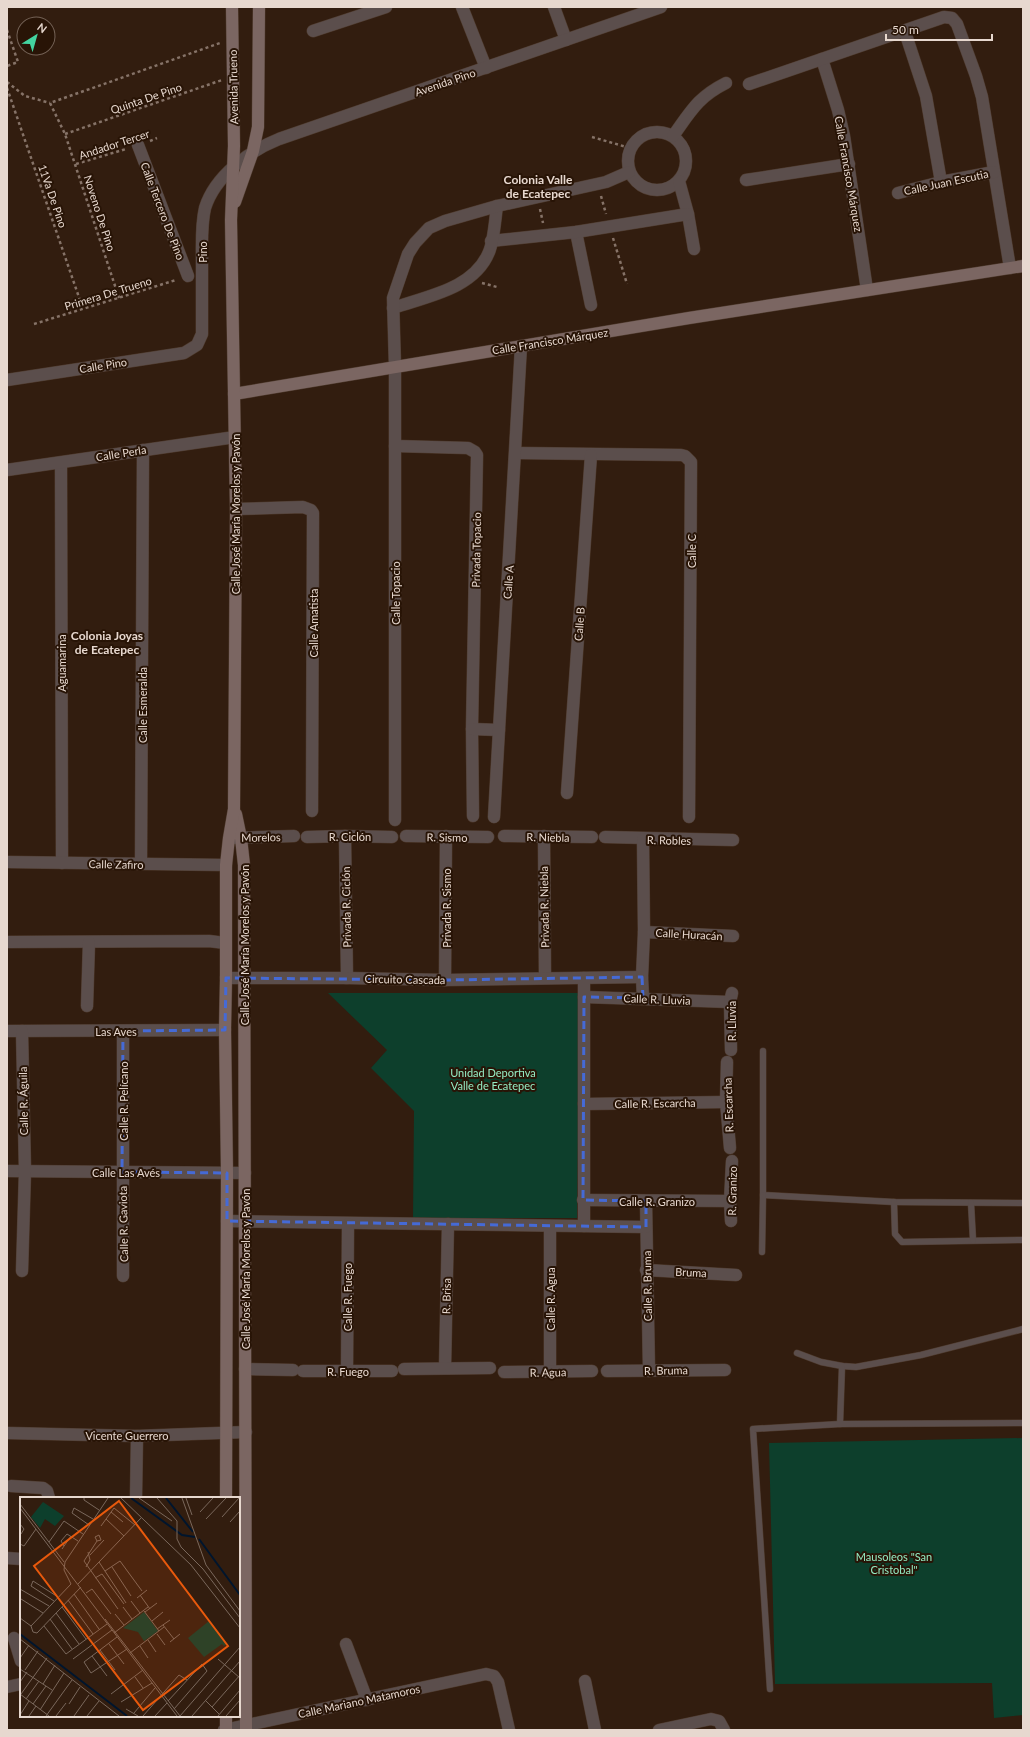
<svg xmlns="http://www.w3.org/2000/svg" width="1030" height="1737" font-family="Lato,sans-serif">
  <style>
    .green { fill: #0d3f2c }
    .lines { fill: none; stroke-linecap: round; stroke-linejoin: round }
    .lane-casing { stroke: #4f3b2e; stroke-width: 7 }
    .street-casing { stroke: #4f3b2e; stroke-width: 13 }
    .secondary-casing { stroke: #4f3b2e; stroke-width: 13 }
    .path { stroke: #867368; stroke-width: 2.5; stroke-dasharray: 3 3; stroke-linecap: butt }
    .lane { stroke: #5b4e4c; stroke-width: 6 }
    .street { stroke: #5b4e4c; stroke-width: 12 }
    .secondary { stroke: #7b6662; stroke-width: 12 }
    .marked { fill: none; stroke: #456ad6; stroke-width: 3; stroke-dasharray: 8 5; stroke-linejoin: round }
    .labels { text-anchor: middle; dominant-baseline: central; stroke-width: 4; stroke-linejoin: round; paint-order: stroke }
    .street-label { font-size: 11px; fill: #e7d8cf; stroke: #281406 }
    .park-label { font-size: 11px; fill: #94ebc3; stroke: #281406 }
    .neighbourhood-label { font-size: 12px; font-weight: bold; fill: #e7d8cf; stroke: #281406 }
    .inset-river { fill: none; stroke: #00152d; stroke-width: 2 }
    .inset-road { fill: none; stroke: #7a685c; stroke-width: 1 }
    .view { fill: #e8590c; fill-opacity: 0.15; stroke: #e8590c; stroke-width: 2 }
    .inset-edge { fill: none; stroke: #e7d8cf; stroke-width: 2 }
  </style>
  <rect width="100%" height="100%" fill="#321d0f"/>
  <!-- green -->
  <g class="green">
    <polygon points="328,993 580,993 577,1218 413,1218 414,1111 371,1068 387,1050"/>
    <polygon points="1023,1438 1023,1715 994,1718 992,1683 775,1684 769,1443"/>
  </g>
  <g class="lines">
    <!-- lane casing -->
    <g class="lane-casing">
      <g id="lane">
        <polyline points="763,1051 763,1195 894,1202 1023,1203"/>
        <polyline points="894,1202 895,1234 902,1242 1023,1240"/>
        <polyline points="971,1203 973,1240"/>
        <polyline points="762,1252 763,1195"/>
        <polyline points="797,1353 821,1362 842,1366 856,1367 921,1355 1023,1329"/>
        <polyline points="840,1424 842,1366"/>
        <polyline points="770,1689 753,1429 840,1424 1023,1423"/>
      </g>
    </g>
    <!-- street casing -->
    <g class="street-casing">
      <g id="street">
        <polyline points="462,7 486,68"/>
        <polyline points="554,7 566,40"/>
        <polyline points="313,31 386,7"/>
        <polyline points="905,32 926,96 941,182"/>
        <polyline points="822,59 838,110 844,136 867,290"/>
        <polyline points="749,84 944,17 952,18 957,24 976,76 982,97 1010,268"/>
        <circle cx="657" cy="161" r="29"/>
        <path d="M673,136c18,-25 25,-39 53,-53"/>
        <polyline points="138,145 188,276"/>
        <polyline points="746,180 849,164"/>
        <polyline points="679,181 688,214 694,249"/>
        <polyline points="898,193 941,182 994,172"/>
        <polyline points="576,232 591,305"/>
        <polyline points="491,241 576,232 688,214"/>
        <path d="M393,308c34,-12 81,-19 96,-56 5,-12 6,-32 8,-46"/>
        <path d="M7,380l177,-27 13,-8 5,-11c0,-25 0,-49 0,-74 0,-16 -1,-35 3,-52 10,-32 44,-57 74,-69l382,-132"/>
        <polyline points="395,446 468,448 475,452 477,455 472,729 473,816"/>
        <polyline points="516,453 681,455 685,456 691,462 689,817"/>
        <polyline points="61,463 62,863"/>
        <polyline points="7,470 235,437"/>
        <polyline points="236,509 303,507 311,510 313,513 312,811"/>
        <polyline points="472,729 499,730"/>
        <polyline points="567,793 591,455"/>
        <polyline points="494,817 521,346"/>
        <polyline points="395,820 395,367 393,298 408,254 415,243 429,228 445,221 497,206 606,182 629,172"/>
        <polyline points="345,836 347,978"/>
        <polyline points="406,836 488,837"/>
        <polyline points="504,836 592,837"/>
        <polyline points="544,836 545,978"/>
        <polyline points="307,837 345,836 392,837"/>
        <polyline points="605,837 733,840"/>
        <polyline points="232,838 294,836"/>
        <polyline points="7,862 226,865"/>
        <polyline points="141,864 143,450"/>
        <polyline points="644,932 733,936"/>
        <polyline points="7,942 209,941 225,943"/>
        <polyline points="226,978 347,978 445,980 642,977"/>
        <polyline points="445,980 446,836"/>
        <polyline points="584,997 730,1002"/>
        <polyline points="643,998 642,977 644,932 643,839"/>
        <polyline points="87,1006 89,942"/>
        <polyline points="7,1031 225,1030"/>
        <polyline points="123,1031 123,1276"/>
        <polyline points="731,1050 730,1002 732,993"/>
        <polyline points="727,1062 726,1102 730,1148"/>
        <polyline points="584,1104 726,1102"/>
        <polyline points="7,1171 245,1173"/>
        <polyline points="583,1200 730,1201"/>
        <polyline points="646,1201 649,1371"/>
        <polyline points="227,1221 646,1227"/>
        <polyline points="731,1221 730,1201 732,1161"/>
        <polyline points="550,1226 550,1371"/>
        <polyline points="584,1226 584,978"/>
        <polyline points="646,1270 736,1275"/>
        <polyline points="22,1271 25,1171 22,1031"/>
        <polyline points="445,1368 448,1224"/>
        <polyline points="245,1369 293,1370"/>
        <polyline points="404,1369 490,1368"/>
        <polyline points="303,1371 392,1371"/>
        <polyline points="347,1371 348,1224"/>
        <polyline points="607,1371 725,1370"/>
        <polyline points="504,1372 592,1371"/>
        <polyline points="7,1433 137,1436 246,1432"/>
        <polyline points="11,1486 43,1488 47,1491 49,1498"/>
        <polyline points="136,1498 137,1436"/>
        <polyline points="7,1558 21,1559"/>
        <polyline points="14,1638 21,1661"/>
        <polyline points="346,1644 367,1700"/>
        <polyline points="585,1681 595,1730"/>
        <polyline points="7,1687 21,1684"/>
        <polyline points="224,1730 486,1674 494,1676 498,1682 509,1730"/>
        <polyline points="659,1730 711,1719 719,1721 724,1730"/>
      </g>
    </g>
    <!-- secondary casing -->
    <g class="secondary-casing">
      <g id="secondary">
        <polyline points="235,202 253,151 258,127 259,7"/>
        <polyline points="234,394 689,318 1023,266"/>
        <polyline points="236,814 241,838 244,865 246,1730"/>
        <polyline points="226,1498 227,1173 225,1030 226,978 226,865 229,838 234,809 236,509 231,220 234,146 232,7"/>
        <polyline points="226,1716 226,1730"/>
      </g>
    </g>
    <!-- path -->
    <g class="path">
      <polyline points="7,30 18,62 7,66"/>
      <polyline points="7,82 25,96 50,103"/>
      <polyline points="7,88 83,309"/>
      <polyline points="65,134 222,80"/>
      <polyline points="592,137 630,148"/>
      <polyline points="150,141 157,138"/>
      <polyline points="76,164 126,149"/>
      <polyline points="601,196 606,214"/>
      <polyline points="540,209 543,223"/>
      <polyline points="613,238 627,284"/>
      <polyline points="482,283 497,287"/>
      <polyline points="119,298 65,134 50,103 220,43"/>
      <polyline points="34,324 176,280"/>
    </g>
    <!-- lane -->
    <use href="#lane" class="lane"/>
    <!-- street -->
    <use href="#street" class="street"/>
    <!-- secondary -->
    <use href="#secondary" class="secondary"/>
  </g>
  <!-- marked area -->
  <path class="marked" d="M642,977l1,21 -59,-1 -1,203 63,1v26l-419,-6v-48l-105,-1 1,-141 102,-1 1,-52 219,2z"/>
  <g class="labels">
    <!-- street labels -->
    <g class="street-label">
      <text transform="translate(445 82) rotate(-19)">Avenida Pino</text>
      <text transform="translate(233 87) rotate(-91)">Avenida Trueno</text>
      <text transform="translate(146 98) rotate(-19)">Quinta De Pino</text>
      <text transform="translate(114 144) rotate(-18)">Andador Tercer</text>
      <text transform="translate(849 174) rotate(80)">Calle Francisco Márquez</text>
      <text transform="translate(946 182) rotate(-12)">Calle Juan Escutia</text>
      <text transform="translate(53 196) rotate(71)">11Va De Pino</text>
      <text transform="translate(163 211) rotate(69)">Calle Tercero De Pino</text>
      <text transform="translate(100 213) rotate(72)">Noveno De Pino</text>
      <text transform="translate(202 252) rotate(-90)">Pino</text>
      <text transform="translate(108 293) rotate(-17)">Primera De Trueno</text>
      <text transform="translate(550 341) rotate(-9)">Calle Francisco Márquez</text>
      <text transform="translate(103 365) rotate(-9)">Calle Pino</text>
      <text transform="translate(121 453) rotate(-9)">Calle Perla</text>
      <text transform="translate(235 514) rotate(-90)">Calle José María Morelos y Pavón</text>
      <text transform="translate(476 550) rotate(-89)">Privada Topacio</text>
      <text transform="translate(691 551) rotate(-90)">Calle C</text>
      <text transform="translate(508 582) rotate(-86)">Calle A</text>
      <text transform="translate(395 593) rotate(-90)">Calle Topacio</text>
      <text transform="translate(313 623) rotate(-90)">Calle Amatista</text>
      <text transform="translate(579 624) rotate(-86)">Calle B</text>
      <text transform="translate(61 663) rotate(-90)">Aguamarina</text>
      <text transform="translate(142 705) rotate(-90)">Calle Esmeralda</text>
      <text x="350" y="836">R. Ciclón</text>
      <text transform="translate(261 837) rotate(-1)">Morelos</text>
      <text transform="translate(447 837) rotate(1)">R. Sismo</text>
      <text transform="translate(548 837) rotate(1)">R. Niebla</text>
      <text transform="translate(669 840) rotate(1)">R. Robles</text>
      <text transform="translate(116 864) rotate(1)">Calle Zafiro</text>
      <text transform="translate(346 907) rotate(-91)">Privada R. Ciclón</text>
      <text transform="translate(544 907) rotate(-91)">Privada R. Niebla</text>
      <text transform="translate(446 908) rotate(-90)">Privada R. Sismo</text>
      <text transform="translate(689 934) rotate(3)">Calle Huracán</text>
      <text transform="translate(244 945) rotate(-90)">Calle José María Morelos y Pavón</text>
      <text transform="translate(405 979) rotate(1)">Circuito Cascada</text>
      <text transform="translate(657 999) rotate(2)">Calle R. Lluvia</text>
      <text transform="translate(731 1021) rotate(-90)">R. Lluvia</text>
      <text x="116" y="1031">Las Aves</text>
      <text transform="translate(23 1101) rotate(-91)">Calle R. Águila</text>
      <text transform="translate(123 1101) rotate(-90)">Calle R. Pelícano</text>
      <text transform="translate(655 1103) rotate(-1)">Calle R. Escarcha</text>
      <text transform="translate(728 1105) rotate(-92)">R. Escarcha</text>
      <text x="126" y="1172">Calle Las Avés</text>
      <text transform="translate(732 1191) rotate(-89)">R. Granizo</text>
      <text x="657" y="1201">Calle R. Granizo</text>
      <text transform="translate(123 1224) rotate(-91)">Calle R. Gaviota</text>
      <text transform="translate(245 1269) rotate(-90)">Calle José María Morelos y Pavón</text>
      <text transform="translate(691 1272) rotate(3)">Bruma</text>
      <text transform="translate(647 1286) rotate(-91)">Calle R. Bruma</text>
      <text transform="translate(446 1296) rotate(-89)">R. Brisa</text>
      <text transform="translate(347 1297) rotate(-90)">Calle R. Fuego</text>
      <text transform="translate(550 1299) rotate(-90)">Calle R. Agua</text>
      <text transform="translate(666 1370) rotate(-1)">R. Bruma</text>
      <text x="348" y="1371">R. Fuego</text>
      <text transform="translate(548 1372) rotate(-1)">R. Agua</text>
      <text x="127" y="1435">Vicente Guerrero</text>
      <text transform="translate(359 1701) rotate(-12)">Calle Mariano Matamoros</text>
    </g>
    <!-- park labels -->
    <g class="park-label">
      <text x="493" y="1072">Unidad Deportiva<tspan x="493" dy="13">Valle de Ecatepec</tspan></text>
      <text x="894" y="1556">Mausoleos "San<tspan x="894" dy="13">Cristobal"</tspan></text>
    </g>
    <!-- neighbourhood labels -->
    <g class="neighbourhood-label">
      <text x="538" y="179">Colonia Valle<tspan x="538" dy="14">de Ecatepec</tspan></text>
      <text x="107" y="635">Colonia Joyas<tspan x="107" dy="14">de Ecatepec</tspan></text>
    </g>
  </g>
  <!-- overview -->
  <g transform="translate(20 1497)">
    <rect width="220" height="220" fill="#321d0f"/>
    <path d="M23,5l21,14 -9,10 -10,-7 -5,9 -9,-11zM124,115l14,19 -14,10 -6,-9 -15,-4zM189,124l18,23 -3,2 -2,-2 -18,13 -16,-19z" fill="#0d3f2c"/>
    <path class="inset-river" d="M111,1l51,37 13,2M146,1l27,34M179,42l41,56M0,137l107,82"/>
    <path class="inset-road" d="M64,1v2l15,10M101,1l70,67 49,63M119,1l33,23M137,1l20,23v18l4,8 22,22 37,49M162,1l24,67 34,46M166,1l6,17M0,7l44,58M0,11l157,208M91,15l12,10M180,15l13,-14M202,20l17,-19M86,22l18,17M186,22l20,-21M210,25l10,-11M0,27l4,5 -3,5M69,28l-17,-12 2,-5 19,11M81,29l13,-18 21,17M77,44l-2,-4 4,-2 2,5 -4,1 -13,20 34,48M29,45l15,-21 19,13M0,47l4,2 12,-17M44,49l-3,-5 6,-7 11,7M42,52l9,-13M70,58l14,-15M79,65l27,41M66,70l4,-7 -2,-8M92,70l19,29M85,74l15,-10 22,30M75,81l7,-4 22,30M58,87l63,-66M0,92l29,17M66,96l6,-4 19,25M54,97l25,35M120,98l10,14M117,101l10,-8M1,102l22,14M48,103l25,34M34,104l-23,-15 2,-5 25,16M111,104l9,12M42,110l24,32M103,110l9,12M124,114l15,20M125,115l12,-9M36,116l23,31M95,117l9,11M0,121l11,8M30,122l22,30M85,122l75,97M132,124l11,-9M143,128l11,14M11,129l40,-42 -7,-14 1,-8 43,-64M11,129l2,6 4,1 44,-46M24,129l22,28 41,-30M137,132l13,-9M94,136l34,-26M137,137l8,11M97,140l-33,25 7,11 36,-24M0,142l99,77M128,143l8,12M150,145l10,-8M89,147l15,20M120,149l8,12M80,153l15,20M110,156l34,-26M72,159l15,20M0,161l9,-13M53,162l39,-29M198,162l22,19M0,172l32,21M5,173l13,-19M115,180l8,11M0,185l7,-10M23,187l12,-19M0,197l29,22M1,197l26,-36M91,197l32,-24M6,202l13,-18M148,204l34,-37 5,7 -33,38M186,204l13,13M101,205l31,-19M13,207l13,-18M49,207l11,-17M192,210l28,-32M106,212l12,7M20,213l24,-37M114,216l21,-25M0,218l9,-14M9,219l7,-10M26,219l26,-36M36,219l10,-13M54,219l15,-21M67,219l12,-15M123,219l36,-41 8,5M135,219l12,-13M160,219l60,-69M172,219l48,-55M198,219l22,-26M206,219l14,-16"/>
    <path class="view" d="M99,4l109,145 -85,64 -109,-144z"/>
    <rect width="220" height="220" class="inset-edge"/>
  </g>
  <!-- border -->
  <rect width="1030" height="1737" fill="none" stroke="#e7d8cf" stroke-width="16"/>
  <!-- north arrow -->
  <g transform="translate(36 36) rotate(37)"><circle r="19" fill="#281406" stroke="#746256"/>
  <path d="M0-3L7 15L0 10L-7 15Z" fill="#43d4a0"/>
  <text y="-6" font-size="11" font-weight="bold" text-anchor="middle" fill="#e7d8cf">N</text>
  </g>
  <!-- scale -->
  <path d="M886 34v6h106v-6" fill="none" stroke="#e7d8cf" stroke-width="2"/>
  <text x="892" y="34" font-size="12" fill="#e7d8cf" stroke="#281406" stroke-width="3" paint-order="stroke">50 m</text>
</svg>
